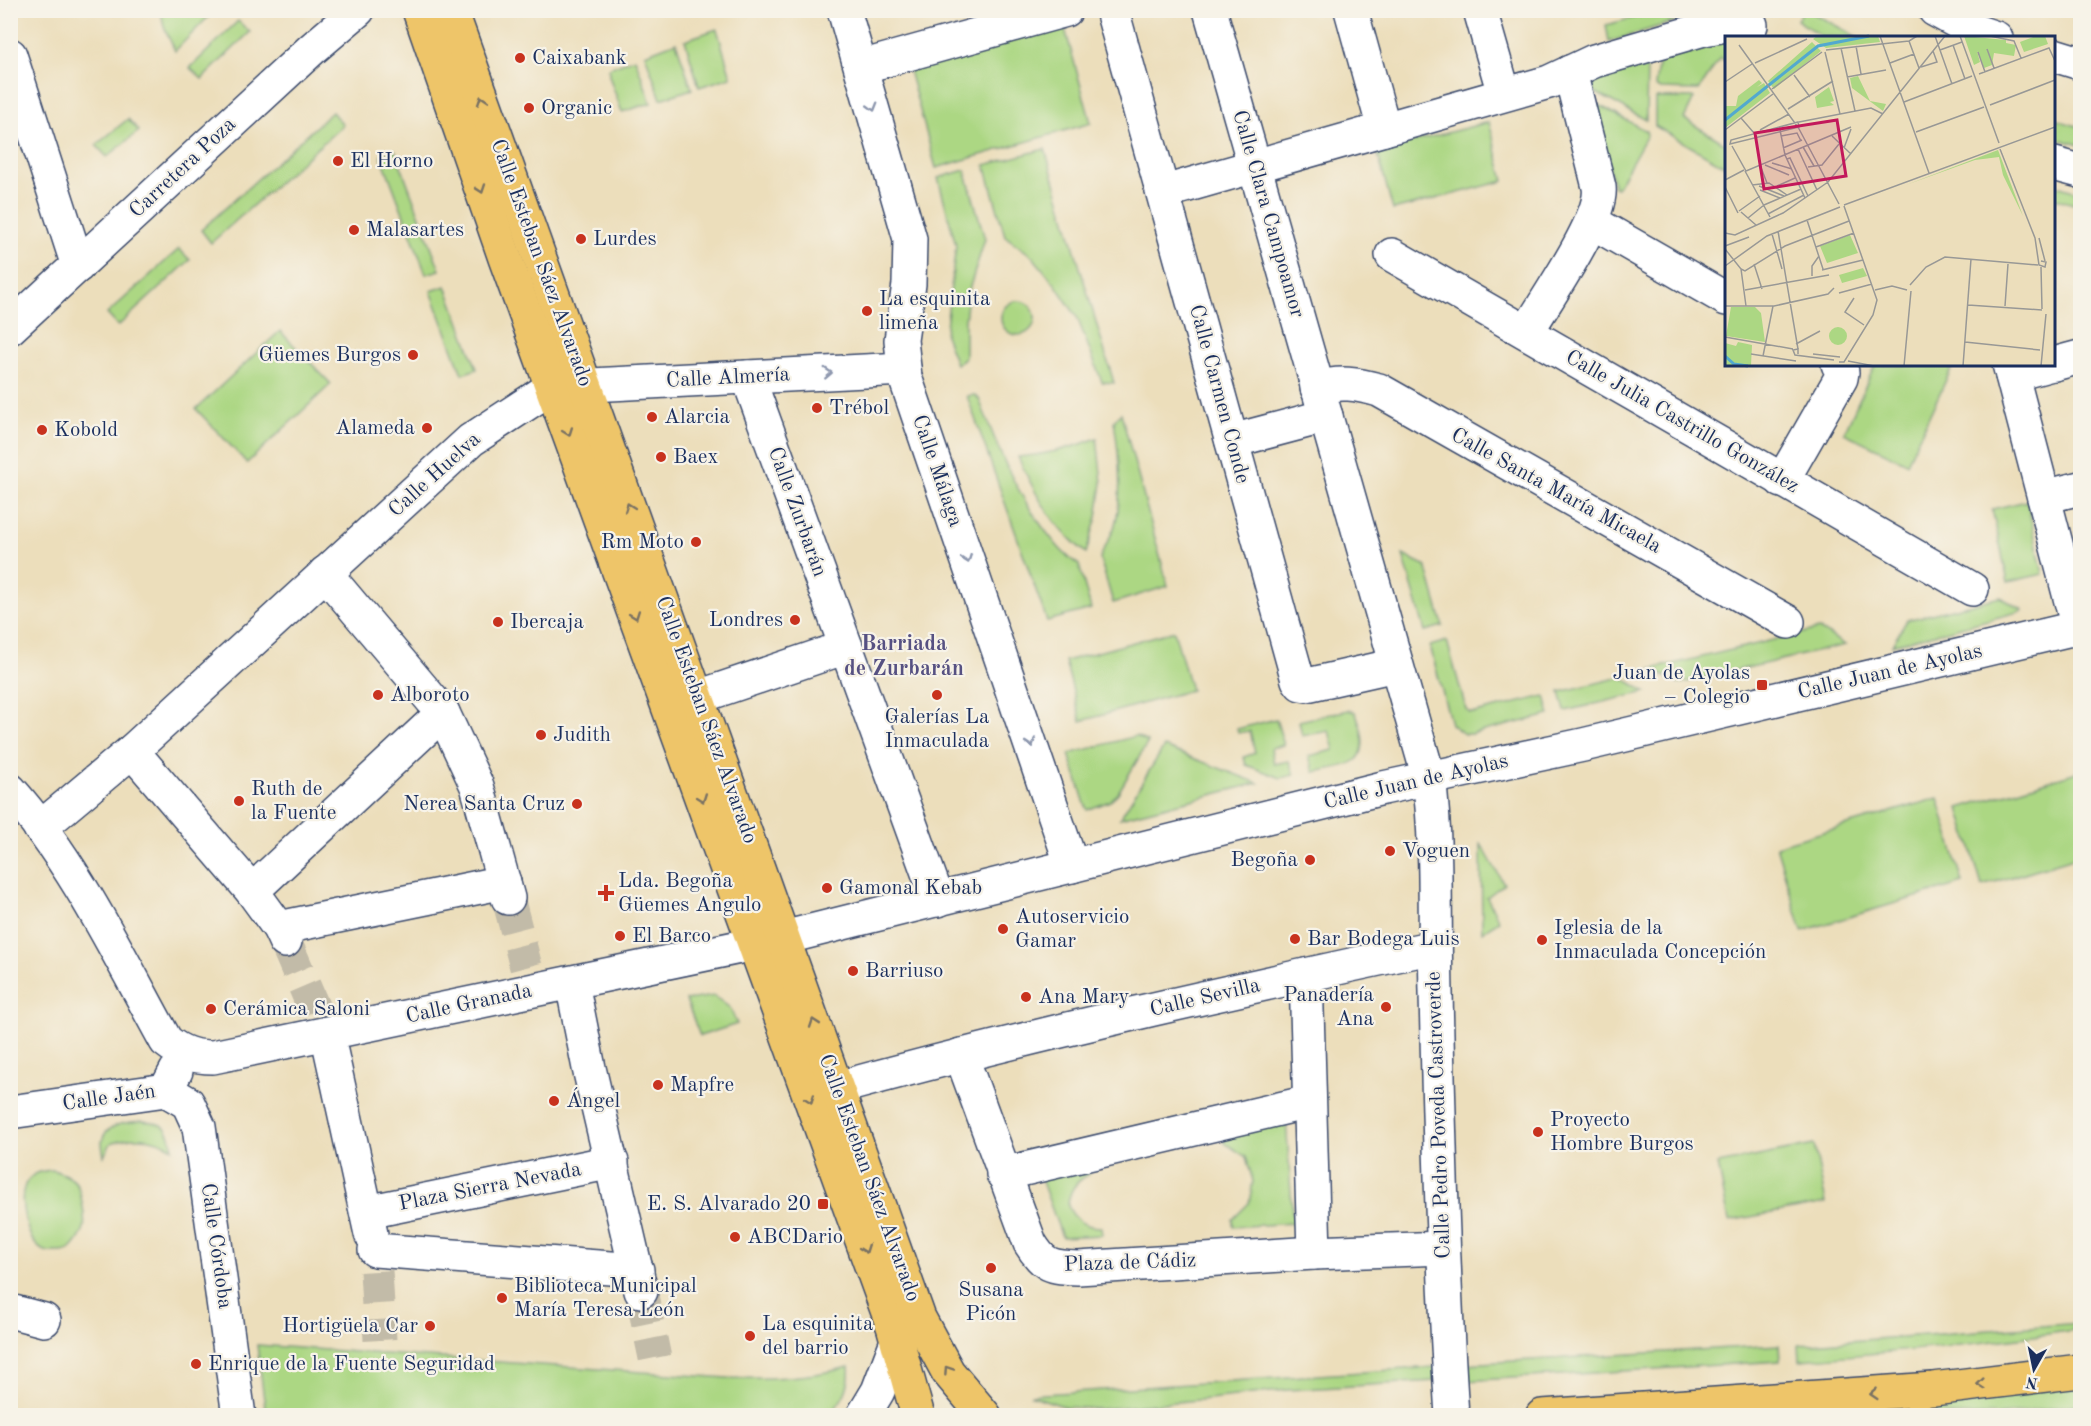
<svg xmlns="http://www.w3.org/2000/svg" width="2091" height="1426" font-family="'Old Standard TT',serif">
  <style>
    .green { fill: #acd783; stroke: #648370; stroke-width: 1.5 }
    .lines { fill: none; stroke-linecap: round; stroke-linejoin: round }
    .minor-tunnel { stroke: #c2bba8; stroke-width: 33; stroke-dasharray: 33 16; stroke-linecap: butt }
    .minor-casing { stroke: #3a496c; stroke-width: 36 }
    .major-casing { stroke: #3a496c; stroke-width: 36 }
    .minor { stroke: #fff; stroke-width: 33 }
    .major { stroke: #eec569; stroke-width: 33 }
    .oneway { stroke: #7a7263 }
    .oneway2 { stroke: #8d97ae }
    .poi-dot { fill: #c8321e; stroke: #f7f3e8; stroke-width: 2 }
    .labels { text-anchor: middle; dominant-baseline: central; stroke-width: 4.5; stroke-linejoin: round; paint-order: stroke }
    .poi-label { font-size: 21px; fill: #1b2f5e; stroke: #f7f3e8; text-anchor: start }
    .street-label { font-size: 21px; fill: #1b2f5e; stroke: #f7f3e8 }
    .neighbourhood-label { font-size: 22px; font-weight: bold; fill: #565182; stroke: #f7f3e8 }
    .inset-river { fill: none; stroke: #52a9cf; stroke-width: 3 }
    .inset-road { fill: none; stroke: #989896; stroke-width: 1.5 }
    .view { fill: #c2185b; fill-opacity: 0.15; stroke: #c2185b; stroke-width: 3 }
    .inset-edge { fill: none; stroke: #1b2f5e; stroke-width: 3 }
  </style>
  <rect width="100%" height="100%" fill="#f7f3e8"/>
  <filter id="ink" filterUnits="userSpaceOnUse"><feTurbulence type="fractalNoise" baseFrequency=".0167" numOctaves="2"/><feDisplacementMap in="SourceGraphic" scale="12" xChannelSelector="R" yChannelSelector="G"/><feConvolveMatrix kernelMatrix="1 2 1 2 8 2 1 2 1" color-interpolation-filters="sRGB"/></filter>
  <filter id="wash" filterUnits="userSpaceOnUse"><feTurbulence type="fractalNoise" baseFrequency=".008" numOctaves="4" result="noise"/><feDisplacementMap in="SourceGraphic" scale="24" xChannelSelector="R" yChannelSelector="G"/><feGaussianBlur stdDeviation="1.35" result="paint"/><feColorMatrix in="noise" values="0 0 0 0 0 0 0 0 0 0 0 0 0 0 0 0 0 1.4 0 .05"/><feComposite in="paint" operator="in"/></filter>
  <g filter="url(#wash)">
    <rect width="100%" height="100%" fill="#ecdebb"/>
    <!-- green -->
    <g class="green">
      <polygon points="1803,10 1809,11 1857,37 1822,37 1797,20"/>
      <polygon points="161,11 161,10 214,11 175,51 164,27"/>
      <polygon points="1659,11 1682,11 1676,21 1609,42 1606,25"/>
      <polygon points="238,21 250,32 202,79 190,68"/>
      <polygon points="1064,25 1091,123 936,168 908,67"/>
      <polygon points="717,29 731,77 699,87 685,40"/>
      <polygon points="1722,41 1726,41 1726,61 1720,58 1699,90 1660,89 1655,86 1659,58"/>
      <polygon points="676,42 692,89 661,99 645,54"/>
      <polygon points="635,58 651,103 622,112 609,76 609,68"/>
      <path d="M1647,62l-1,58 -55,-30c4,-23 37,-23 56,-28z"/>
      <polygon points="1657,98 1694,98 1684,119 1726,144 1726,167 1655,126 1655,100"/>
      <polygon points="1597,104 1646,131 1647,135 1617,188 1614,187 1594,106"/>
      <polygon points="332,112 343,125 211,243 201,230"/>
      <polygon points="128,119 139,131 107,157 96,145"/>
      <polygon points="2054,119 2080,127 2080,145 2054,138"/>
      <polygon points="1489,122 1504,181 1393,210 1377,151"/>
      <polygon points="1045,149 1114,383 1102,382 1077,317 1055,284 1032,256 1005,236 985,165"/>
      <polygon points="395,150 440,270 426,274 381,155"/>
      <polygon points="965,170 985,239 968,293 965,321 965,358 956,364 945,335 956,245 938,178"/>
      <polygon points="2054,185 2080,193 2080,206 2054,198"/>
      <polygon points="179,249 190,260 118,326 107,314"/>
      <polygon points="446,286 477,369 462,374 431,291"/>
      <circle cx="1018" cy="318" r="17"/>
      <polygon points="280,331 331,384 247,463 196,409"/>
      <polygon points="1875,365 1953,365 1907,463 1844,433"/>
      <path d="M975,395l4,4c19,49 33,87 65,130 11,14 20,27 35,36l12,44 -44,12 -80,-225z"/>
      <path d="M1121,413l47,173 -55,17 -13,-45c4,-10 10,-20 14,-30 10,-31 5,-75 0,-107z"/>
      <path d="M1097,438l5,45 -5,34 -11,36c-34,-27 -50,-57 -68,-96 26,-2 55,-9 79,-19z"/>
      <polygon points="2027,501 2043,574 2008,582 1992,509"/>
      <polygon points="1403,555 1426,566 1443,626 1425,631"/>
      <polygon points="2000,597 2022,609 2022,611 1892,645 1907,620"/>
      <polygon points="1819,629 1845,645 1678,684 1652,669"/>
      <polygon points="1174,631 1191,690 1081,721 1065,661"/>
      <polygon points="1447,641 1466,709 1470,713 1475,713 1545,696 1550,715 1471,734 1464,734 1451,724 1430,646"/>
      <polygon points="1621,677 1646,692 1565,711 1560,692"/>
      <path d="M1348,710l7,2c6,12 14,39 0,49 -10,7 -29,8 -41,11l-5,-16 25,-6 -5,-19 -27,5 -3,-15z"/>
      <polygon points="1276,719 1284,745 1271,748 1274,764 1289,761 1294,775 1281,778 1246,765 1244,757 1255,753 1250,731 1238,733 1237,729"/>
      <polygon points="1136,736 1148,742 1118,793 1110,801 1087,810 1069,754"/>
      <polygon points="1164,747 1258,783 1120,818"/>
      <polygon points="2080,771 2080,856 1982,886 1959,808"/>
      <polygon points="1938,798 1963,883 1802,931 1776,846"/>
      <polygon points="1481,844 1504,884 1487,897 1499,921 1482,932"/>
      <polygon points="714,996 730,1008 737,1024 700,1036 686,1000"/>
      <polygon points="1286,1119 1293,1223 1233,1227 1233,1219 1249,1203 1253,1181 1246,1157 1225,1143 1223,1133"/>
      <path d="M143,1121c22,2 26,6 30,27 -21,-12 -39,-13 -62,-5l-7,13c-1,-4 -2,-10 -2,-15 3,-18 27,-19 41,-20z"/>
      <polygon points="1814,1145 1826,1203 1729,1221 1718,1164"/>
      <path d="M1087,1165l2,9c-14,8 -20,17 -21,32 7,15 17,21 33,21l1,8 -40,2 -22,-61z"/>
      <path d="M53,1170c8,3 18,6 23,13 5,7 10,38 8,45 -2,6 -7,15 -12,20 -5,4 -10,4 -17,4 -20,2 -26,-17 -30,-33 -6,-25 -4,-48 28,-49z"/>
      <path d="M2080,1323v6c-92,15 -186,23 -280,31l-1,-15z"/>
      <path d="M257,1345l471,33c42,1 80,0 121,-11 2,20 -6,35 -21,48h-562z"/>
      <polygon points="1779,1345 1780,1361 1466,1381 1465,1364"/>
      <polygon points="1435,1367 1435,1381 1288,1390 1209,1399 1100,1409 1066,1407 1030,1395"/>
      <polygon points="2080,1383 2080,1404 2001,1415 1782,1416"/>
    </g>
  </g>
  <g filter="url(#ink)">
    <g class="lines">
      <!-- minor-tunnel -->
      <g class="minor-tunnel">
        <polyline points="508,898 526,967"/>
        <polyline points="285,941 315,1011"/>
        <polyline points="376,1271 380,1340"/>
        <polyline points="641,1291 655,1358"/>
      </g>
      <!-- minor casing -->
      <g class="minor-casing">
        <g id="minor">
          <polyline points="844,10 910,239 909,284 901,340 905,377 1072,866"/>
          <polyline points="1112,10 1298,680 1301,684 1307,685 1396,665"/>
          <path d="M1210,10l219,768c9,71 5,143 7,214 3,141 7,282 16,424"/>
          <polyline points="1351,10 1384,129"/>
          <polyline points="1480,10 1504,94"/>
          <polyline points="1935,10 1972,30 1996,38"/>
          <polyline points="10,55 78,266"/>
          <polyline points="2054,55 2080,63"/>
          <polyline points="861,67 1066,10"/>
          <polyline points="2054,164 2080,171"/>
          <polyline points="1164,192 1549,82 1594,61 1704,29 1726,25 1751,25"/>
          <polyline points="1592,222 1726,299"/>
          <polyline points="1392,255 1972,589"/>
          <polyline points="10,328 312,49 358,10"/>
          <path d="M1527,332c17,-30 77,-114 72,-145l-29,-115"/>
          <polyline points="2009,364 2078,628"/>
          <polyline points="2054,364 2080,357"/>
          <polyline points="2012,375 2052,364"/>
          <polyline points="748,377 938,900"/>
          <path d="M1317,388c23,-7 40,-4 62,2l409,232"/>
          <polyline points="1232,441 1326,416"/>
          <polyline points="1782,481 1841,378 1842,372 1838,364"/>
          <polyline points="2044,497 2080,488"/>
          <polyline points="325,573 443,713 477,786 508,898"/>
          <polyline points="698,697 846,647"/>
          <polyline points="132,751 252,891 279,928 285,941"/>
          <path d="M10,790c65,73 109,166 156,251 15,12 28,16 47,16l570,-119 600,-150 200,-43 497,-118"/>
          <polyline points="40,828 132,751 471,440 552,387 904,369"/>
          <polyline points="252,891 443,713"/>
          <polyline points="279,928 504,882"/>
          <polyline points="1306,975 1314,1253"/>
          <polyline points="572,983 589,1068 641,1291"/>
          <polyline points="327,1033 371,1234"/>
          <path d="M961,1055l69,188c14,23 21,24 48,25l236,-15 129,-5"/>
          <path d="M837,1088c197,-54 398,-98 597,-141"/>
          <polyline points="166,1090 188,1103 199,1127 239,1416"/>
          <polyline points="10,1112 166,1090 176,1071"/>
          <polyline points="1003,1174 1309,1102"/>
          <polyline points="367,1212 612,1162"/>
          <polyline points="375,1250 637,1270"/>
          <polyline points="10,1311 44,1320"/>
          <polyline points="863,1416 878,1391 897,1341"/>
        </g>
      </g>
      <!-- major casing -->
      <g class="major-casing">
        <g id="major">
          <polyline points="419,10 505,258 893,1326 918,1416"/>
          <polyline points="451,10 919,1318 948,1372 985,1416"/>
          <polyline points="1542,1416 1933,1389 2080,1371"/>
        </g>
      </g>
      <!-- minor -->
      <use href="#minor" class="minor"/>
      <!-- major -->
      <use href="#major" class="major"/>
    </g>
    <!-- one-way arrows -->
    <defs><path id="oneway-chevron" d="M-2-3.5L2.5 0L-2 3.5" fill="none" stroke-width="1.6" stroke-linecap="round" stroke-linejoin="round" transform="scale(1.5)"/></defs>
    <g class="oneway">
      <use href="#oneway-chevron" transform="translate(482 100) rotate(-109)"/>
      <use href="#oneway-chevron" transform="translate(481 189) rotate(71)"/>
      <use href="#oneway-chevron" transform="translate(568 432) rotate(70)"/>
      <use href="#oneway-chevron" transform="translate(629 507) rotate(-110)"/>
      <use href="#oneway-chevron" transform="translate(635 615) rotate(70)"/>
      <use href="#oneway-chevron" transform="translate(702 798) rotate(70)"/>
      <use href="#oneway-chevron" transform="translate(814 1023) rotate(-109)"/>
      <use href="#oneway-chevron" transform="translate(810 1099) rotate(70)"/>
      <use href="#oneway-chevron" transform="translate(865 1249) rotate(70)"/>
      <use href="#oneway-chevron" transform="translate(948 1370) rotate(-124)"/>
      <use href="#oneway-chevron" transform="translate(1981 1384) rotate(174)"/>
      <use href="#oneway-chevron" transform="translate(1874 1394) rotate(176)"/>
    </g>
    <g class="oneway2">
      <use href="#oneway-chevron" transform="translate(873 107) rotate(74)"/>
      <use href="#oneway-chevron" transform="translate(828 373) rotate(-3)"/>
      <use href="#oneway-chevron" transform="translate(967 559) rotate(71)"/>
      <use href="#oneway-chevron" transform="translate(1031 743) rotate(71)"/>
    </g>
  </g>
  <!-- markers -->
  <g class="poi-dot">
    <circle cx="520" cy="58" r="6"/>
    <circle cx="529" cy="108" r="6"/>
    <circle cx="338" cy="161" r="6"/>
    <circle cx="354" cy="230" r="6"/>
    <circle cx="581" cy="239" r="6"/>
    <circle cx="867" cy="311" r="6"/>
    <circle cx="413" cy="355" r="6"/>
    <circle cx="817" cy="408" r="6"/>
    <circle cx="652" cy="417" r="6"/>
    <circle cx="427" cy="428" r="6"/>
    <circle cx="42" cy="430" r="6"/>
    <circle cx="661" cy="457" r="6"/>
    <circle cx="696" cy="542" r="6"/>
    <circle cx="795" cy="620" r="6"/>
    <circle cx="498" cy="622" r="6"/>
    <rect x="1756" y="679" width="12" height="12" rx="3"/>
    <circle cx="378" cy="695" r="6"/>
    <circle cx="937" cy="695" r="6"/>
    <circle cx="541" cy="735" r="6"/>
    <circle cx="239" cy="801" r="6"/>
    <circle cx="577" cy="804" r="6"/>
    <circle cx="1390" cy="851" r="6"/>
    <circle cx="1310" cy="860" r="6"/>
    <circle cx="827" cy="888" r="6"/>
    <path d="M603 884h6v6h6v6h-6v6h-6v-6h-6v-6h6z"/>
    <circle cx="1003" cy="929" r="6"/>
    <circle cx="620" cy="936" r="6"/>
    <circle cx="1295" cy="939" r="6"/>
    <circle cx="1542" cy="940" r="6"/>
    <circle cx="853" cy="971" r="6"/>
    <circle cx="1026" cy="997" r="6"/>
    <circle cx="1386" cy="1007" r="6"/>
    <circle cx="211" cy="1009" r="6"/>
    <circle cx="658" cy="1085" r="6"/>
    <circle cx="554" cy="1101" r="6"/>
    <circle cx="1538" cy="1132" r="6"/>
    <rect x="817" y="1198" width="12" height="12" rx="3"/>
    <circle cx="735" cy="1237" r="6"/>
    <circle cx="991" cy="1268" r="6"/>
    <circle cx="502" cy="1298" r="6"/>
    <circle cx="430" cy="1326" r="6"/>
    <circle cx="750" cy="1336" r="6"/>
    <circle cx="196" cy="1364" r="6"/>
  </g>
  <g class="labels">
    <!-- poi labels -->
    <g class="poi-label">
      <text x="532" y="58">Caixabank</text>
      <text x="541" y="108">Organic</text>
      <text x="350" y="161">El Horno</text>
      <text x="366" y="230">Malasartes</text>
      <text x="593" y="239">Lurdes</text>
      <text x="879" y="299">La esquinita<tspan x="879" dy="24">limeña</tspan></text>
      <text x="401" y="355" text-anchor="end">Güemes Burgos</text>
      <text x="829" y="408">Trébol</text>
      <text x="664" y="417">Alarcia</text>
      <text x="415" y="428" text-anchor="end">Alameda</text>
      <text x="54" y="430">Kobold</text>
      <text x="673" y="457">Baex</text>
      <text x="684" y="542" text-anchor="end">Rm Moto</text>
      <text x="783" y="620" text-anchor="end">Londres</text>
      <text x="510" y="622">Ibercaja</text>
      <text x="1750" y="673" text-anchor="end">Juan de Ayolas<tspan x="1750" dy="24">– Colegio</tspan></text>
      <text x="390" y="695">Alboroto</text>
      <text x="937" y="717" text-anchor="middle">Galerías La<tspan x="937" dy="24">Inmaculada</tspan></text>
      <text x="553" y="735">Judith</text>
      <text x="251" y="789">Ruth de<tspan x="251" dy="24">la Fuente</tspan></text>
      <text x="565" y="804" text-anchor="end">Nerea Santa Cruz</text>
      <text x="1402" y="851">Voguen</text>
      <text x="1298" y="860" text-anchor="end">Begoña</text>
      <text x="618" y="881">Lda. Begoña<tspan x="618" dy="24">Güemes Angulo</tspan></text>
      <text x="839" y="888">Gamonal Kebab</text>
      <text x="1015" y="917">Autoservicio<tspan x="1015" dy="24">Gamar</tspan></text>
      <text x="1554" y="928">Iglesia de la<tspan x="1554" dy="24">Inmaculada Concepción</tspan></text>
      <text x="632" y="936">El Barco</text>
      <text x="1307" y="939">Bar Bodega Luis</text>
      <text x="865" y="971">Barriuso</text>
      <text x="1374" y="995" text-anchor="end">Panadería<tspan x="1374" dy="24">Ana</tspan></text>
      <text x="1038" y="997">Ana Mary</text>
      <text x="223" y="1009">Cerámica Saloni</text>
      <text x="670" y="1085">Mapfre</text>
      <text x="566" y="1101">Ángel</text>
      <text x="1550" y="1120">Proyecto<tspan x="1550" dy="24">Hombre Burgos</tspan></text>
      <text x="811" y="1204" text-anchor="end">E. S. Alvarado 20</text>
      <text x="747" y="1237">ABCDario</text>
      <text x="514" y="1286">Biblioteca Municipal<tspan x="514" dy="24">María Teresa León</tspan></text>
      <text x="991" y="1290" text-anchor="middle">Susana<tspan x="991" dy="24">Picón</tspan></text>
      <text x="762" y="1324">La esquinita<tspan x="762" dy="24">del barrio</tspan></text>
      <text x="418" y="1326" text-anchor="end">Hortigüela Car</text>
      <text x="208" y="1364">Enrique de la Fuente Seguridad</text>
    </g>
    <!-- street labels -->
    <g class="street-label">
      <text transform="translate(183 168) rotate(-43)">Carretera Poza</text>
      <text transform="translate(1268 214) rotate(74)">Calle Clara Campoamor</text>
      <text transform="translate(541 263) rotate(70)">Calle Esteban Sáez Alvarado</text>
      <text transform="translate(728 378) rotate(-3)">Calle Almería</text>
      <text transform="translate(1219 394) rotate(75)">Calle Carmen Conde</text>
      <text transform="translate(1682 422) rotate(30)">Calle Julia Castrillo González</text>
      <text transform="translate(937 471) rotate(71)">Calle Málaga</text>
      <text transform="translate(435 475) rotate(-42)">Calle Huelva</text>
      <text transform="translate(1556 491) rotate(29)">Calle Santa María Micaela</text>
      <text transform="translate(797 512) rotate(70)">Calle Zurbarán</text>
      <text transform="translate(1890 672) rotate(-13)">Calle Juan de Ayolas</text>
      <text transform="translate(706 720) rotate(70)">Calle Esteban Sáez Alvarado</text>
      <text transform="translate(1416 782) rotate(-13)">Calle Juan de Ayolas</text>
      <text transform="translate(1205 998) rotate(-13)">Calle Sevilla</text>
      <text transform="translate(469 1004) rotate(-12)">Calle Granada</text>
      <text transform="translate(109 1098) rotate(-8)">Calle Jaén</text>
      <text transform="translate(1439 1115) rotate(-92)">Calle Pedro Poveda Castroverde</text>
      <text transform="translate(869 1178) rotate(70)">Calle Esteban Sáez Alvarado</text>
      <text transform="translate(490 1187) rotate(-11)">Plaza Sierra Nevada</text>
      <text transform="translate(216 1246) rotate(82)">Calle Córdoba</text>
      <text transform="translate(1130 1263) rotate(-2)">Plaza de Cádiz</text>
    </g>
    <!-- neighbourhood labels -->
    <g class="neighbourhood-label">
      <text x="904" y="644">Barriada<tspan x="904" dy="25">de Zurbarán</tspan></text>
    </g>
  </g>
  <!-- overview -->
  <g transform="translate(1725 36)">
    <rect width="330" height="330" fill="#ecdebb"/>
    <path d="M92,0h61l2,6 -54,6 -13,-9zM239,0l42,4v3l10,2 -2,11 -20,-3 -2,12 -8,3 -7,-17 3,11 -6,3zM311,0h9l3,8 -24,8 -4,-10zM87,6l9,9 -47,38 -6,-8zM133,40l12,25 16,3 -3,7 -31,-23 -2,-10zM34,44l3,3 -5,4 7,-4 6,10 -45,35v-22h11l2,-10zM104,51l5,14 -4,1 4,3 -17,3 -2,-11zM273,114l25,66 -20,-41 -4,-18 -24,3 -69,25zM125,199l8,18 -31,10 -7,-17zM138,232l4,8 -25,7 -3,-8zM6,271h24l6,6 4,29 -39,-6zM104 300a9 9 0 1 1 18 0a9 9 0 1 1-18 0ZM13,306l14,3 -1,21h-26v-23l11,3z" fill="#acd783"/>
    <path class="inset-river" d="M0,84l93,-74 51,-10M0,320l9,8 14,2"/>
    <path class="inset-road" d="M155,0l49,137M192,0l-8,5 10,27M210,0l17,48M235,0l39,107M265,0l24,5 7,17M14,9l58,81M228,9l12,34M131,10l5,28M116,12l14,63M262,13l7,19M101,14l83,-9M215,14l22,-8M100,16l15,62M253,16l7,20M30,27l52,-24M165,27l24,-9M196,31l16,-5 -4,-11M254,38l70,-26 6,13M69,39l16,22M122,41l39,-7M0,46l27,-18M47,53l50,-37M179,66l68,-26M265,69l65,-25M63,73l45,-28M16,82l13,15M73,86l1,5 -69,17 1,-4zM74,86l72,-14 12,6M73,91l41,77M0,94l48,-36M35,94l29,-16M55,94l5,25 20,43M191,96l68,-25M56,100l16,-3 4,8M107,100l19,18M7,110l14,25 105,-44M78,111l11,19M58,112l19,-8M119,112l7,-19M73,113l19,41M275,113l35,89 4,27 6,2 1,-5 -5,-1M62,123l3,-1 18,38M47,127l20,6M35,129l7,18M40,129l24,10M83,131l14,-2 17,-21M20,135l25,46M0,144l19,-10M27,149l17,-2 18,12M34,150l25,10M52,150l18,-8M0,151l13,26M35,154l20,8M39,169l37,-16M119,169l211,-78M14,175l21,-15M16,176l15,13M43,178l36,-19M23,182l16,-13M82,184l16,49M53,195l20,118M0,197l10,2 48,-22 45,-31 117,-146M47,198l10,35M314,202l6,23M0,210l24,-9M91,211l38,-14M0,213l16,20 5,37M29,228l8,25M0,230l42,-30 73,-29M316,231l1,42M16,233l4,2 40,-25 64,-25M97,234l41,-10M87,240v-10l7,-10M185,249l16,-18 19,-10 93,8M20,254l84,-15M150,254l17,-4 15,4M114,257l33,-9M129,262l-9,14 19,13M243,269l74,5M0,270h49l54,-12 6,-6M280,270l3,-42M0,301l68,12M240,306l75,8M71,308l24,-13M26,318l45,7M73,318v-5l-5,1 2,5 39,5M88,318l27,3M38,320l10,-50M123,325l26,5M114,326h5l29,-47 4,-15 -33,-94M179,330l7,-75M238,330l8,-107M316,330l5,-52"/>
    <path class="view" d="M112,84l9,56 -82,13 -9,-56z"/>
    <rect width="330" height="330" class="inset-edge"/>
  </g>
  <!-- margin -->
  <rect width="2091" height="1426" fill="none" stroke="#f7f3e8" stroke-width="36"/>
  <!-- north arrow -->
  <g transform="translate(2034 1369) rotate(189)" stroke="#f7f3e8" stroke-width="4.5" paint-order="stroke">
  <path d="M0-4.5L10 22L0 15L-10 22Z" fill="#1b2f5e"/>
  <text y="-9" font-size="16" font-weight="bold" text-anchor="middle" fill="#1b2f5e">N</text>
  </g>
</svg>
